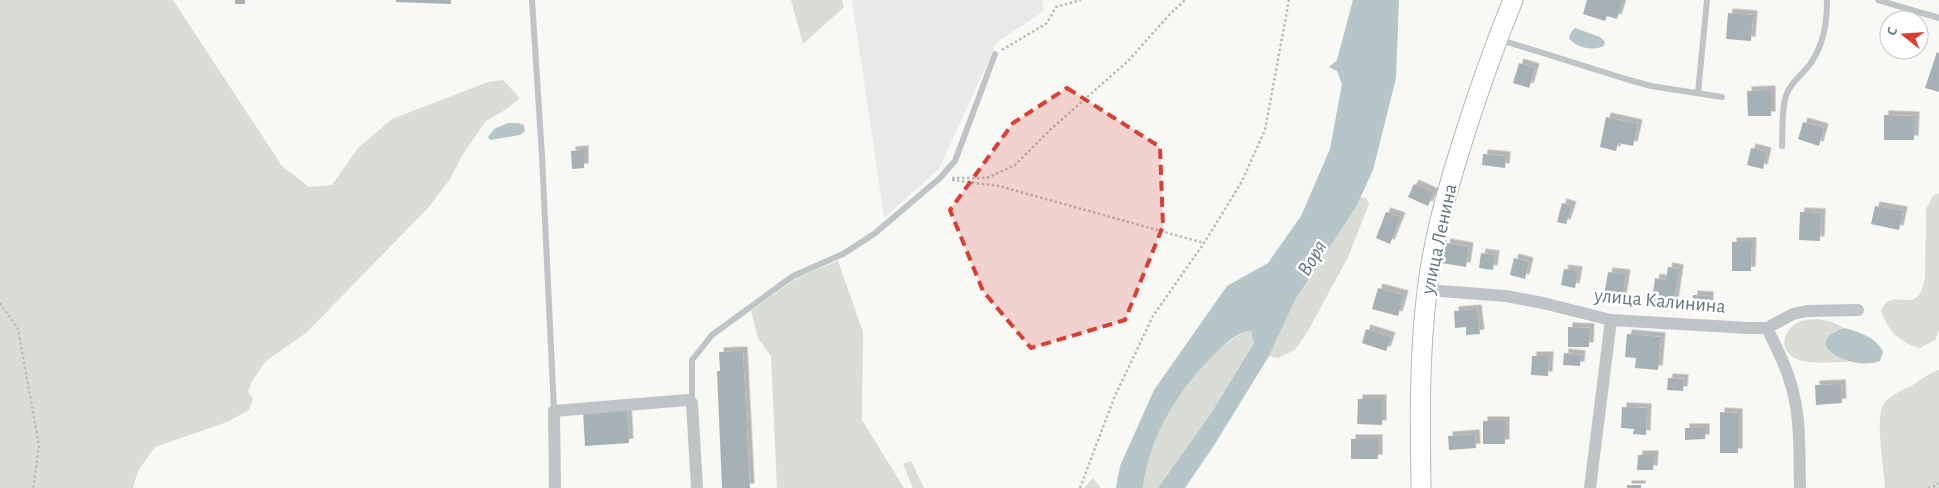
<svg xmlns="http://www.w3.org/2000/svg" width="1939" height="488" font-family="'Alegreya Sans',sans-serif">
  <style>
    .built { fill: #e9e9e9 }
    .green { fill: #d9ddd5 }
    .water { fill: #b6c5c7 }
    .building { fill: #a6b1b5; filter: url(#shadow) }
    .lines { fill: none; stroke-linecap: round; stroke-linejoin: round }
    .secondary-casing { stroke: #b2b9bc; stroke-width: 21 }
    .path { stroke: #b8bcbe; stroke-width: 2.5; stroke-dasharray: 2.5 2.5; stroke-linecap: butt }
    .lane { stroke: #bfc5c7; stroke-width: 6 }
    .street { stroke: #bfc5c7; stroke-width: 12 }
    .secondary { stroke: #fff; stroke-width: 19 }
    .marked { fill: #db3e32; fill-opacity: 0.2; stroke: #db3e32; stroke-width: 4; stroke-dasharray: 10 6; stroke-linejoin: round }
    .labels { text-anchor: middle; dominant-baseline: central; stroke-width: 5; stroke-linejoin: round; paint-order: stroke }
    .street-label { font-size: 20px; fill: #64787f; stroke: #fff }
    .water-label { font-size: 21px; font-style: italic; fill: #5f7779; stroke: #fff }
  </style>
  <defs>
    <filter id="shadow"><feDropShadow dx="4.5" dy="-4.5" stdDeviation="0" flood-color="#0004"/></filter>
  </defs>
  <rect width="100%" height="100%" fill="#f8f8f5"/>
  <!-- built -->
  <polygon class="built" points="852,0 1042,0 1044,11 997,42 939,169 884,218"/>
  <!-- green -->
  <g class="green">
    <polygon points="0,0 173,0 282,166 309,187 332,185 358,148 392,119 488,82 503,80 520,98 505,110 486,121 463,154 450,179 428,208 306,333 266,361 252,381 248,392 253,399 249,410 227,422 155,447 138,471 133,488 0,488"/>
    <polygon points="791,0 842,0 844,7 803,44"/>
    <path d="M1939,193v137l-4,10 -15,8c-20,-5 -32,-17 -39,-37 9,-22 27,-3 38,-16 3,-4 4,-11 6,-16l1,-70 7,-13z"/>
    <polygon points="1360,197 1366,198 1369,204 1348,257 1308,331 1295,350 1278,358 1269,356 1295,300 1356,207"/>
    <polygon points="838,261 863,332 862,420 904,488 777,488 771,356 758,338 751,311 798,277"/>
    <path d="M1818,319l14,3 12,6 -11,4 -4,20 20,10c-14,0 -38,2 -50,-2 -21,-8 -18,-29 0,-38 5,-3 13,-2 19,-3z"/>
    <path d="M1245,331h6l3,12 -42,69 -54,76h-15c6,-60 50,-126 102,-157z"/>
    <path d="M1939,370v118h-54c-1,-19 -9,-64 -3,-81 5,-11 21,-17 31,-22 9,-6 16,-12 26,-15z"/>
    <polygon points="911,461 924,488 913,488 903,464"/>
    <polygon points="1093,478 1101,488 1084,488"/>
  </g>
  <!-- water -->
  <g class="water">
    <path d="M1353,0h46l-3,78 -23,92 -17,37 -61,93 -26,56 -56,91 -28,41h-27l54,-76 42,-69 -3,-12c-12,0 -24,11 -32,19 -38,35 -70,85 -76,138h-27l4,-22 34,-76 73,-104 41,-23 33,-47 29,-67 12,-65 -5,-13 -8,-4 8,-7z"/>
    <path d="M1575,28l25,9 5,5 -1,4c-10,5 -29,2 -35,-8l2,-6z"/>
    <polygon points="508,123 518,123 524,125 525,131 520,135 490,140 488,137 494,129"/>
    <path d="M1844,328c15,4 32,9 39,24l-3,9c-26,11 -84,-17 -36,-33z"/>
  </g>
  <!-- building -->
  <g class="building">
    <rect x="235" y="0" width="10" height="4"/>
    <polygon points="396,0 451,0 451,4 396,2"/>
    <polygon points="1587,0 1623,0 1617,19 1607,16 1605,21 1583,14"/>
    <polygon points="1728,13 1753,15 1751,41 1726,39"/>
    <polygon points="1937,52 1939,53 1939,92 1925,88"/>
    <polygon points="1519,63 1535,68 1529,88 1513,83"/>
    <polygon points="1771,90 1771,116 1748,116 1747,91"/>
    <polygon points="1884,115 1915,116 1914,140 1884,140"/>
    <polygon points="1606,117 1638,124 1633,146 1618,143 1616,151 1600,147"/>
    <polygon points="1803,122 1824,128 1819,146 1798,139"/>
    <polygon points="1751,148 1767,152 1763,169 1747,165"/>
    <polygon points="584,150 584,168 572,169 571,151"/>
    <polygon points="1483,154 1506,156 1505,168 1482,165"/>
    <polygon points="1414,184 1434,193 1428,206 1408,197"/>
    <polygon points="1562,203 1572,206 1566,224 1557,222"/>
    <polygon points="1875,206 1903,211 1899,230 1871,224"/>
    <polygon points="1386,212 1401,217 1390,244 1376,238"/>
    <polygon points="1800,212 1821,213 1820,241 1799,240"/>
    <polygon points="1732,242 1752,242 1751,271 1732,271"/>
    <polygon points="1446,243 1469,247 1466,267 1442,263"/>
    <polygon points="1481,253 1495,255 1493,270 1479,268"/>
    <polygon points="1514,258 1529,262 1525,279 1510,275"/>
    <polygon points="1668,267 1679,269 1674,304 1652,301 1655,278 1666,280"/>
    <polygon points="1564,269 1578,271 1575,288 1561,285"/>
    <polygon points="1608,272 1626,274 1622,299 1604,296"/>
    <polygon points="1378,288 1404,295 1398,316 1372,309"/>
    <polygon points="1693,295 1709,296 1709,310 1692,310"/>
    <polygon points="1477,309 1480,334 1466,335 1466,327 1455,328 1454,311"/>
    <polygon points="1568,327 1590,328 1589,347 1568,347"/>
    <polygon points="1366,329 1391,337 1386,351 1362,343"/>
    <polygon points="1627,334 1661,337 1658,370 1635,368 1636,358 1625,357"/>
    <polygon points="743,351 750,488 722,488 717,371 720,371 719,352"/>
    <polygon points="1564,353 1581,355 1580,366 1563,365"/>
    <polygon points="1532,356 1549,356 1548,376 1531,375"/>
    <polygon points="1668,378 1684,379 1683,391 1667,390"/>
    <polygon points="1841,384 1842,403 1816,405 1815,385"/>
    <polygon points="1358,399 1382,399 1382,425 1357,424"/>
    <polygon points="1622,407 1647,408 1646,435 1633,434 1634,429 1621,428"/>
    <polygon points="627,408 629,443 585,446 583,410"/>
    <polygon points="1720,412 1738,413 1738,453 1720,453"/>
    <rect x="1483" y="421" width="22" height="23"/>
    <polygon points="1685,428 1705,428 1705,439 1685,440"/>
    <polygon points="1475,434 1476,448 1449,450 1448,436"/>
    <rect x="1351" y="439" width="27" height="20"/>
    <polygon points="1638,455 1654,455 1653,470 1637,470"/>
    <rect x="1627" y="485" width="14" height="3"/>
  </g>
  <g class="lines">
    <!-- secondary casing -->
    <g class="secondary-casing">
      <path id="secondary" d="M1421,488c-1,-66 -2,-132 6,-197 6,-51 20,-100 35,-148 15,-48 32,-96 51,-143"/>
    </g>
    <!-- path -->
    <g class="path">
      <polyline points="1002,50 1047,23 1056,7 1081,0"/>
      <polyline points="952,178 987,178 1015,165 1050,130 1129,60 1169,15 1185,0"/>
      <polyline points="952,180 999,186 1204,243"/>
      <polyline points="0,303 18,329 39,446 33,488"/>
      <polyline points="1080,488 1114,398 1153,316 1204,243 1241,183 1265,130 1289,0"/>
      <polyline points="1928,488 1935,486 1939,483"/>
    </g>
    <!-- lane -->
    <g class="lane">
      <polyline points="532,0 542,156 554,411"/>
      <polyline points="1878,0 1939,18"/>
      <polyline points="1501,40 1629,80 1651,86 1722,97"/>
      <polyline points="1698,93 1707,0"/>
      <path d="M1782,146c1,-16 -1,-38 5,-53 5,-12 17,-20 24,-30 13,-20 16,-40 16,-63"/>
      <polyline points="692,403 692,360 712,335 793,276 843,254 874,234 940,178 955,161 995,54"/>
    </g>
    <!-- street -->
    <g class="street">
      <polyline points="1427,290 1506,296 1543,303 1611,320 1749,328 1767,328 1793,314 1807,311 1858,310"/>
      <path d="M1767,328c10,21 21,42 26,64 8,31 6,65 7,96"/>
      <polyline points="555,488 554,411 687,400 692,403 697,488"/>
      <polyline points="1590,488 1611,320"/>
    </g>
    <!-- secondary -->
    <use href="#secondary" class="secondary"/>
  </g>
  <!-- marked area -->
  <path class="marked" d="M1067,88l93,59 3,79 -38,94 -94,28 -48,-57 -33,-81 63,-87z"/>
  <g class="labels">
    <!-- street labels -->
    <g class="street-label">
      <text transform="translate(1439 239) rotate(-78)">улица Ленина</text>
      <text transform="translate(1660 301) rotate(5)">улица Калинина</text>
    </g>
    <!-- water labels -->
    <g class="water-label">
      <text transform="translate(1312 258) rotate(-59)">Воря</text>
    </g>
  </g>
  <!-- north arrow -->
  <g transform="translate(1904 35) rotate(287)"><circle r="24" fill="#ffffff" stroke="#c1c9cc"/>
  <path d="M0-4L9 19L0 12L-9 19Z" fill="#db3e32"/>
  <text y="-8" font-size="14" font-weight="bold" text-anchor="middle" fill="#64787f">С</text>
  </g>
</svg>
